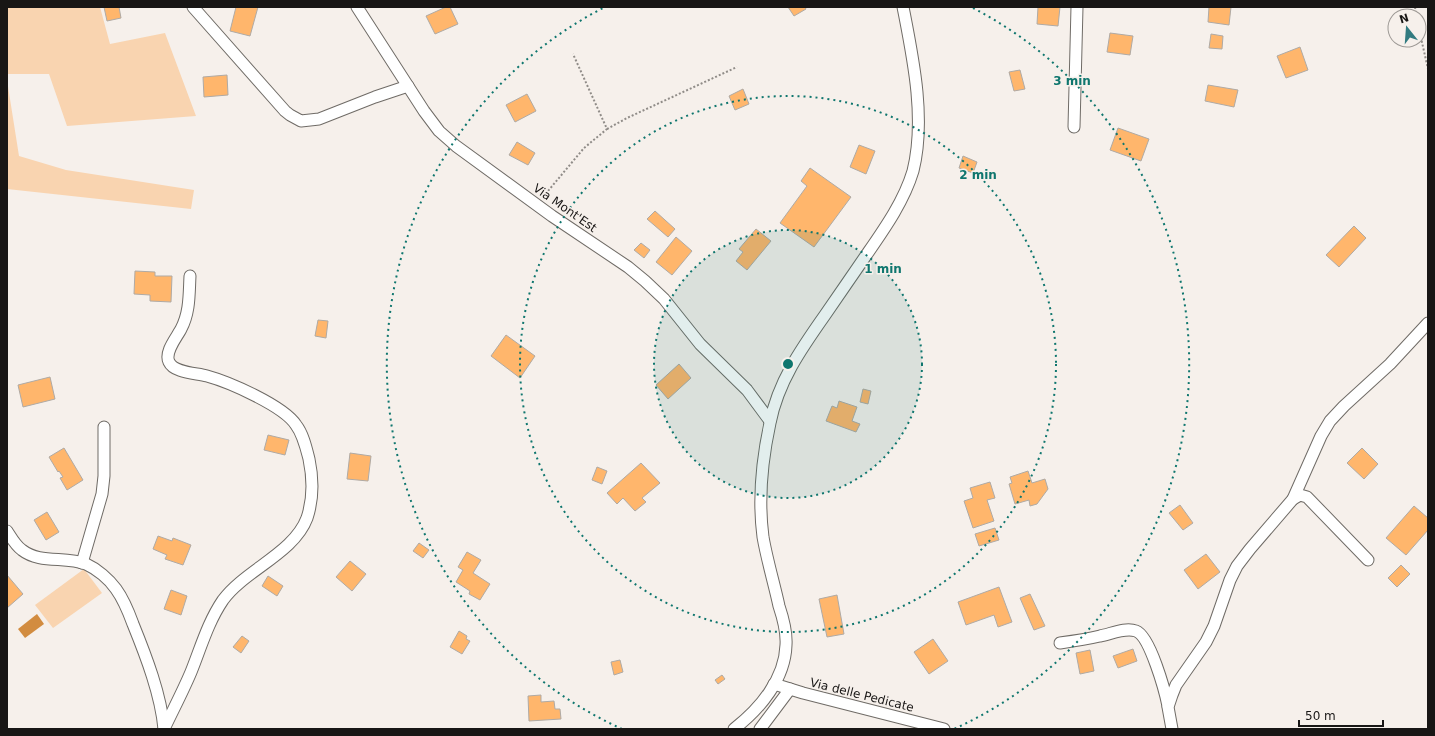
<svg xmlns="http://www.w3.org/2000/svg" width="1435" height="736" font-family="'DejaVu Sans',sans-serif">
  <style>
    .green { fill: #f9d4b0 }
    .water { fill: #d28c40 }
    .building { fill: #ffb66c; stroke: #afaaa5 }
    .lines { fill: none; stroke-linecap: round; stroke-linejoin: round }
    .minor-casing { stroke: #6f6b66; stroke-width: 13 }
    .path { stroke: #908c88; stroke-width: 2; stroke-dasharray: 2 2; stroke-linecap: butt }
    .minor { stroke: #fff; stroke-width: 11 }
    .ring { fill: none; stroke: #0f766e; stroke-width: 2; stroke-dasharray: 2 4 }
    .labels { text-anchor: middle; dominant-baseline: central; stroke-width: 3; stroke-linejoin: round; paint-order: stroke }
    .street-label { font-size: 12px; fill: #181615; stroke: #f6f0eb }
    .centre { fill: #0f766e; stroke: #f6f0eb; stroke-width: 2 }
    .ring-label { font-size: 12px; text-anchor: middle; font-weight: bold; fill: #0f766e; stroke: #f6f0eb; stroke-width: 3; stroke-linejoin: round; paint-order: stroke }
  </style>
  <rect width="100%" height="100%" fill="#f6f0eb"/>
  <!-- green -->
  <g class="green">
    <polygon points="7,7 100,7 110,44 165,33 196,116 67,126 49,74 7,74"/>
    <polygon points="7,80 19,156 66,170 194,190 191,209 7,189"/>
    <polygon points="84,569 102,593 53,628 35,605"/>
  </g>
  <!-- water -->
  <polygon class="water" points="37,614 44,624 25,638 18,629"/>
  <!-- building -->
  <g class="building">
    <polygon points="104,7 119,7 121,18 107,21"/>
    <polygon points="236,7 258,7 250,36 230,31"/>
    <polygon points="446,7 450,7 458,24 435,34 426,16"/>
    <polygon points="788,7 805,7 806,9 794,16"/>
    <polygon points="1038,7 1060,7 1058,26 1037,24"/>
    <polygon points="1209,7 1231,7 1229,25 1208,22"/>
    <polygon points="1110,33 1133,36 1130,55 1107,52"/>
    <polygon points="1211,34 1223,36 1222,49 1209,48"/>
    <polygon points="1300,47 1308,70 1286,78 1277,56"/>
    <polygon points="1020,70 1025,89 1014,91 1009,72"/>
    <polygon points="227,75 228,95 204,97 203,77"/>
    <polygon points="1208,85 1238,90 1234,107 1205,101"/>
    <polygon points="743,89 749,104 735,110 729,96"/>
    <polygon points="527,94 536,111 515,122 506,105"/>
    <polygon points="1118,128 1149,139 1141,161 1110,150"/>
    <polygon points="517,142 535,153 528,165 509,155"/>
    <polygon points="859,145 875,151 866,174 850,167"/>
    <polygon points="963,156 977,162 973,173 959,168"/>
    <polygon points="810,168 851,197 814,247 780,223 807,186 801,181"/>
    <polygon points="655,211 675,229 668,237 647,219"/>
    <polygon points="1354,226 1366,238 1339,267 1326,255"/>
    <polygon points="756,229 771,241 747,270 736,261 743,252 739,249"/>
    <polygon points="676,237 692,251 672,275 656,262"/>
    <polygon points="641,243 650,250 644,258 634,250"/>
    <polygon points="135,271 155,272 155,276 172,276 171,302 150,301 150,295 134,294"/>
    <polygon points="318,320 328,321 326,338 315,336"/>
    <polygon points="506,335 535,356 520,378 491,356"/>
    <polygon points="679,364 691,378 668,399 656,385"/>
    <polygon points="50,377 55,399 23,407 18,385"/>
    <polygon points="863,389 871,391 868,404 860,402"/>
    <polygon points="839,401 857,407 852,421 860,424 856,432 826,421 832,406 837,408"/>
    <polygon points="268,435 289,440 285,455 264,450"/>
    <polygon points="64,448 83,480 67,490 60,478 63,477 59,471 58,472 49,457"/>
    <polygon points="1362,448 1378,464 1364,479 1347,463"/>
    <polygon points="350,453 371,456 368,481 347,479"/>
    <polygon points="641,463 660,483 642,498 646,502 635,511 623,498 617,504 607,493"/>
    <polygon points="597,467 607,471 602,484 592,480"/>
    <polygon points="1028,471 1032,483 1045,479 1048,489 1037,504 1030,506 1029,500 1015,504 1009,484 1012,483 1010,477"/>
    <polygon points="990,482 995,498 987,500 994,521 973,528 964,501 973,498 970,488"/>
    <polygon points="1180,505 1193,523 1183,530 1169,513"/>
    <polygon points="1414,506 1428,518 1428,530 1406,555 1386,538"/>
    <polygon points="47,512 59,532 46,540 34,520"/>
    <polygon points="995,528 999,540 979,546 975,534"/>
    <polygon points="158,536 172,541 173,538 191,545 183,565 165,559 167,555 153,549"/>
    <polygon points="419,543 429,550 423,558 413,551"/>
    <polygon points="467,552 481,560 473,573 490,584 480,600 469,594 470,591 456,582 463,570 458,567"/>
    <polygon points="1206,554 1220,572 1198,589 1184,570"/>
    <polygon points="350,561 366,574 352,591 336,577"/>
    <polygon points="1401,565 1410,574 1397,587 1388,578"/>
    <polygon points="7,575 23,594 7,608"/>
    <polygon points="268,576 283,586 277,596 262,586"/>
    <polygon points="999,587 1012,622 998,627 994,615 966,625 958,602"/>
    <polygon points="171,590 187,596 181,615 164,609"/>
    <polygon points="1030,594 1045,626 1034,630 1020,598"/>
    <polygon points="837,595 844,634 827,637 819,599"/>
    <polygon points="459,631 467,636 466,639 470,641 462,654 450,647"/>
    <polygon points="242,636 249,641 241,653 233,647"/>
    <polygon points="933,639 948,661 929,674 914,652"/>
    <polygon points="1133,649 1137,661 1118,668 1113,656"/>
    <polygon points="1090,650 1094,671 1080,674 1076,653"/>
    <polygon points="620,660 623,672 614,675 611,662"/>
    <polygon points="722,675 725,679 718,684 715,680"/>
    <polygon points="541,695 541,702 554,701 555,709 560,709 561,719 529,721 528,696"/>
  </g>
  <g class="lines">
    <!-- minor casing -->
    <g class="minor-casing">
      <g id="minor">
        <polyline points="193,7 285,111 290,115 301,121 319,119 375,97 408,86"/>
        <polyline points="357,7 424,111 439,131 456,146 552,216 628,267 645,281 664,299 700,344 747,390 770,421"/>
        <polyline points="1074,127 1077,7"/>
        <polyline points="1293,499 1300,495 1307,497 1368,560"/>
        <path d="M7,531c4,6 8,14 15,19 18,14 43,6 64,14 11,5 23,15 30,25 8,11 13,24 17,35 13,32 28,71 31,105"/>
        <polyline points="82,563 102,494 104,476 104,427"/>
        <path d="M1060,643c14,-2 27,-4 40,-7 11,-2 25,-9 36,-5 14,5 29,60 32,75"/>
        <polyline points="774,684 803,693 944,729"/>
        <path d="M164,729c9,-19 19,-38 27,-57 10,-25 17,-50 32,-72 22,-30 71,-47 84,-82 6,-18 6,-40 2,-59 -3,-12 -6,-25 -13,-34 -12,-19 -67,-43 -89,-49 -11,-3 -33,-3 -38,-14 -5,-10 8,-25 12,-33 9,-17 8,-35 9,-53"/>
        <path d="M734,729c26,-20 51,-50 52,-84 1,-14 -3,-27 -7,-39 -5,-23 -12,-46 -16,-69 -5,-38 -1,-77 7,-114 8,-41 31,-74 55,-108 14,-20 28,-41 42,-61 18,-26 37,-53 46,-83 13,-52 0,-113 -10,-164"/>
        <polyline points="760,729 790,689"/>
        <polyline points="1172,729 1168,707 1172,695 1176,685 1206,642 1214,626 1230,580 1237,566 1250,549 1293,499 1321,436 1330,421 1344,406 1390,364 1428,323"/>
      </g>
    </g>
    <!-- path -->
    <g class="path">
      <polyline points="1415,7 1416,16"/>
      <polyline points="1419,29 1428,69"/>
      <polyline points="607,129 627,118 737,67"/>
      <polyline points="543,197 584,148 607,129 573,54"/>
    </g>
    <!-- minor -->
    <use href="#minor" class="minor"/>
  </g>
  <!-- distance rings -->
  <circle cx="788" cy="364" r="134" fill="#0f766e" fill-opacity=".12"/>
  <g class="ring">
    <circle cx="788" cy="364" r="134"/>
    <circle cx="788" cy="364" r="268"/>
    <path d="M622 729A401 401 0 0 1 603 8M973 8A401 401 0 0 1 954 729"/>
  </g>
  <g class="labels">
    <!-- street labels -->
    <g class="street-label">
      <text transform="translate(565 208) rotate(35)">Via Mont'Est</text>
      <text transform="translate(862 695) rotate(14)">Via delle Pedicate</text>
    </g>
  </g>
  <circle cx="788" cy="364" r="6" class="centre"/>
  <g class="ring-label">
    <text x="1072" y="85">3 min</text>
    <text x="978" y="179">2 min</text>
    <text x="883" y="273">1 min</text>
  </g>
  <!-- border -->
  <rect width="1435" height="736" fill="none" stroke="#181615" stroke-width="16"/>
  <!-- north arrow -->
  <g transform="translate(1407 28) rotate(343)"><circle r="19" fill="#f6f0eb" stroke="#9d9995"/>
  <path d="M0-3L7 15L0 10L-7 15Z" fill="#327b80"/>
  <text y="-6" font-size="11" font-weight="bold" text-anchor="middle" fill="#181615">N</text>
  </g>
  <!-- scale -->
  <path d="M1299 720v6h84v-6" fill="none" stroke="#181615" stroke-width="2"/>
  <text x="1305" y="720" font-size="12" fill="#181615" stroke="#f6f0eb" stroke-width="3" paint-order="stroke">50 m</text>
</svg>
